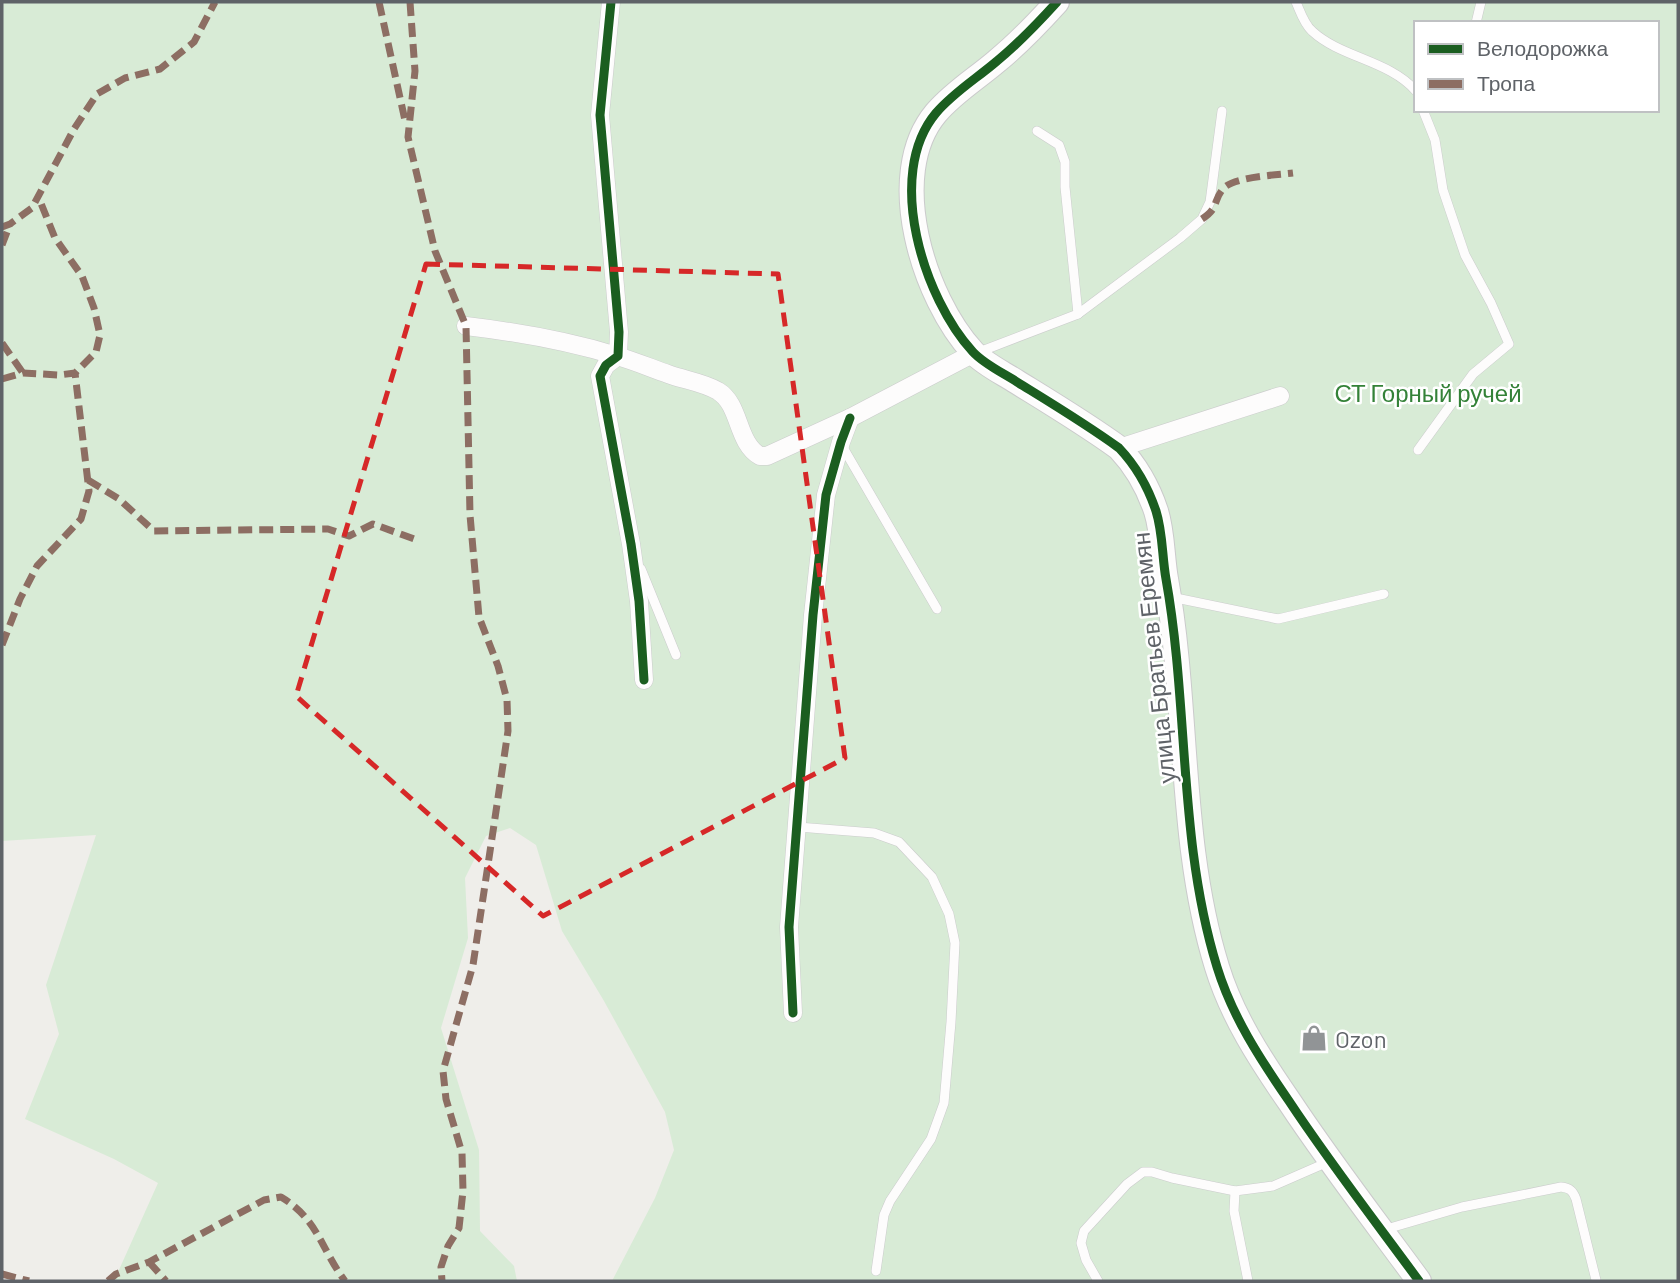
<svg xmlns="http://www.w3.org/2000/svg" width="1680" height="1283" font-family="Barlow,sans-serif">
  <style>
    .green { fill: #d8ebd6; fill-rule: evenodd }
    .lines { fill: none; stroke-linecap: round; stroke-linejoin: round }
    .lane-casing { stroke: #cbcccc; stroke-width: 10 }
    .street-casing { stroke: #cbcccc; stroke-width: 19 }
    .secondary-casing { stroke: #cacacb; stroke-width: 26 }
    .lane { stroke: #fdfcfc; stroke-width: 9 }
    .street { stroke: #fdfcfc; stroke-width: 18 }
    .secondary { stroke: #fdfcfc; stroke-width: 24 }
    .quiet { stroke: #8d6e63; stroke-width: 7; stroke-dasharray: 14 7; stroke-linecap: butt }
    .cycleway-casing { stroke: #fff; stroke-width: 13 }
    .cycleway { stroke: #1b5e20; stroke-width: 9 }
    .marked { fill: none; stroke: #d62828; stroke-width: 5; stroke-dasharray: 14 9; stroke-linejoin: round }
    .labels { text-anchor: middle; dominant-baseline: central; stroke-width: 5; stroke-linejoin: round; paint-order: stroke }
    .park-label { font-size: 24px; fill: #348238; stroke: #fff }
    .street-label { font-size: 24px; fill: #5f6368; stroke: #fff }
    .poi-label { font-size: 24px; fill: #5f6368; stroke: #fff; text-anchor: start }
  </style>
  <rect width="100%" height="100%" fill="#efeeea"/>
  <!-- green -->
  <path class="green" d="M2,2h1676v1279h-1066l43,-83 19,-48 -9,-38 -61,-111 -42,-70 -26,-86 -26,-17 -24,8 -21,42 3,60 -27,90 38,122 1,81 34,35 3,15h-403l44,-98 -44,-24 -89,-40 34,-85 -13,-49 50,-150 -94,6zM1416,23h241v87h-241z"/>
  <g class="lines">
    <!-- lane casing -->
    <g class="lane-casing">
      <g id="lane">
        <path d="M1296,2c4,9 8,22 16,29 29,27 77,29 104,60"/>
        <polyline points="1476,23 1481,2"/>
        <polyline points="1078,314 1180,238 1202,219 1210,202 1222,111"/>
        <polyline points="979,352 1078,314 1065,187 1065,162 1059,145 1037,131"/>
        <polyline points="841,444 937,609"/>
        <polyline points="1418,450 1473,374 1509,344 1491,303 1465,255 1443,190 1435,140 1423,110"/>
        <polyline points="641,569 676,655"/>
        <polyline points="1171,597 1278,619 1384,594"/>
        <polyline points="798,827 874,833 899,842 932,877 949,914 955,943 951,1022 944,1103 931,1139 890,1201 884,1215 876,1271"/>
        <polyline points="1235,1191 1234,1211 1248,1281"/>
        <path d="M1383,1230l79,-23 99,-20c9,1 12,4 15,12l20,81"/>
        <polyline points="1098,1281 1086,1260 1081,1243 1084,1231 1127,1184 1143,1172 1152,1172 1172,1178 1235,1191 1273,1186 1328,1162"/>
      </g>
    </g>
    <!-- street casing -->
    <g class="street-casing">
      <g id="street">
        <polyline points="611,2 600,115 619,332 618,356 606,365 600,376 631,544 639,601 644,680"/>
        <path d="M466,326c51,6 102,15 151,30 17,5 34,12 51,18 16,6 34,8 50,17 23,14 18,51 42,65h7l83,-38 124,-65"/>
        <polyline points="1119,448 1280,396"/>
        <polyline points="793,1013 789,927 813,615 826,495 841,442 850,418"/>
      </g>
    </g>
    <!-- secondary casing -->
    <g class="secondary-casing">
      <path id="secondary" d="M1057,2c-19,21 -38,41 -60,59 -21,18 -43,31 -61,52 -52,62 -12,186 37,239 11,12 30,21 44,30 34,21 69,42 102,66 18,19 29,39 37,63 7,22 6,46 10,68 23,128 12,262 51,388 15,49 43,92 72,134 41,62 86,120 130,180"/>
    </g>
    <!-- lane -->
    <use href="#lane" class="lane"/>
    <!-- street -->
    <use href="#street" class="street"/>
    <!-- secondary -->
    <use href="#secondary" class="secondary"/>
    <!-- quiet -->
    <g class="quiet">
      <polyline points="379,2 406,125"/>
      <polyline points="410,2 415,71 408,137 435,251 466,326 470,515 479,617 498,666 507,700 508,731 473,965 443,1071 446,1099 462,1153 463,1191 459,1228 448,1246 441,1267 442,1281"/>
      <path d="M1202,219c18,-12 10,-17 21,-30 9,-12 54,-14 70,-16"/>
      <polyline points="2,227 10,224 32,208 74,129 97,94 125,78 160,69 194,42 215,2"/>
      <polyline points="2,245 10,224"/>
      <polyline points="2,343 23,373"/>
      <polyline points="2,379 23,373 59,375 75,373 96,352 100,335 94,308 82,276 55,238 38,196"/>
      <polyline points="88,480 119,499 154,531 328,529 349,536 373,524 417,540"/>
      <polyline points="2,645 20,599 37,566 81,519 89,491 75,373"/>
      <polyline points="149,1262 166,1281"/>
      <polyline points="2,1274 29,1281"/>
      <path d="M108,1281l8,-7 33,-12 115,-62 17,-3c37,22 40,52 64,84"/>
    </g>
    <!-- cycleway casing -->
    <g class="cycleway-casing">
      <g id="cycleway">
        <polyline points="611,2 600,115 619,332 618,356 606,365 600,376 631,544 639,601 644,680"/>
        <path d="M1057,2c-19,21 -38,41 -60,59 -21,18 -43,31 -61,52 -52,62 -12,186 37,239 11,12 30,21 44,30 34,21 69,42 102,66 18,19 29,39 37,63 7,22 6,46 10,68 23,128 12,262 51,388 15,49 43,92 72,134 41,62 86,120 130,180"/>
        <polyline points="793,1013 789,927 813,615 826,495 841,442 850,418"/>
      </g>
    </g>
    <!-- cycleway -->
    <use href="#cycleway" class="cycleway"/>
  </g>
  <!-- marked area -->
  <path class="marked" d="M426,264l352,10 67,484 -302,158 -247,-220z"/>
  <!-- icons -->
  <defs>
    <g id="shop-bare" transform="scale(2.1)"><path d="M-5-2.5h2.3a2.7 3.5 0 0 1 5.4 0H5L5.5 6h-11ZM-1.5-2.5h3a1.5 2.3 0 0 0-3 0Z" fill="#919496" stroke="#fff" stroke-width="2.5" paint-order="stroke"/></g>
  </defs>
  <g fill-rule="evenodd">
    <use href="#shop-bare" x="1314" y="1038"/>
  </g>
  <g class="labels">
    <!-- park labels -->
    <g class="park-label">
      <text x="1428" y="392">СТ Горный ручей</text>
    </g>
    <!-- street labels -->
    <g class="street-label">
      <text transform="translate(1153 658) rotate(-96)">улица Братьев Еремян</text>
    </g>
    <!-- poi labels -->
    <g class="poi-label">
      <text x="1335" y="1038">Ozon</text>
    </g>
  </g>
  <!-- border -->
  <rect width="1680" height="1283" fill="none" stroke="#5f6368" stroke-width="7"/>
  <!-- legend -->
  <rect x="1414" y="21" width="245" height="91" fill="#ffffff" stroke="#bfc1c3" stroke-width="2"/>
  <rect x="1428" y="44" width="35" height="10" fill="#1b5e20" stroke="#bfc1c3" stroke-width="2"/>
  <text x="1477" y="56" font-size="21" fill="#5f6368">Велодорожка</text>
  <rect x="1428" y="79" width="35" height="10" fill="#8d6e63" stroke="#bfc1c3" stroke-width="2"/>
  <text x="1477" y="91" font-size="21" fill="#5f6368">Тропа</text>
</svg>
